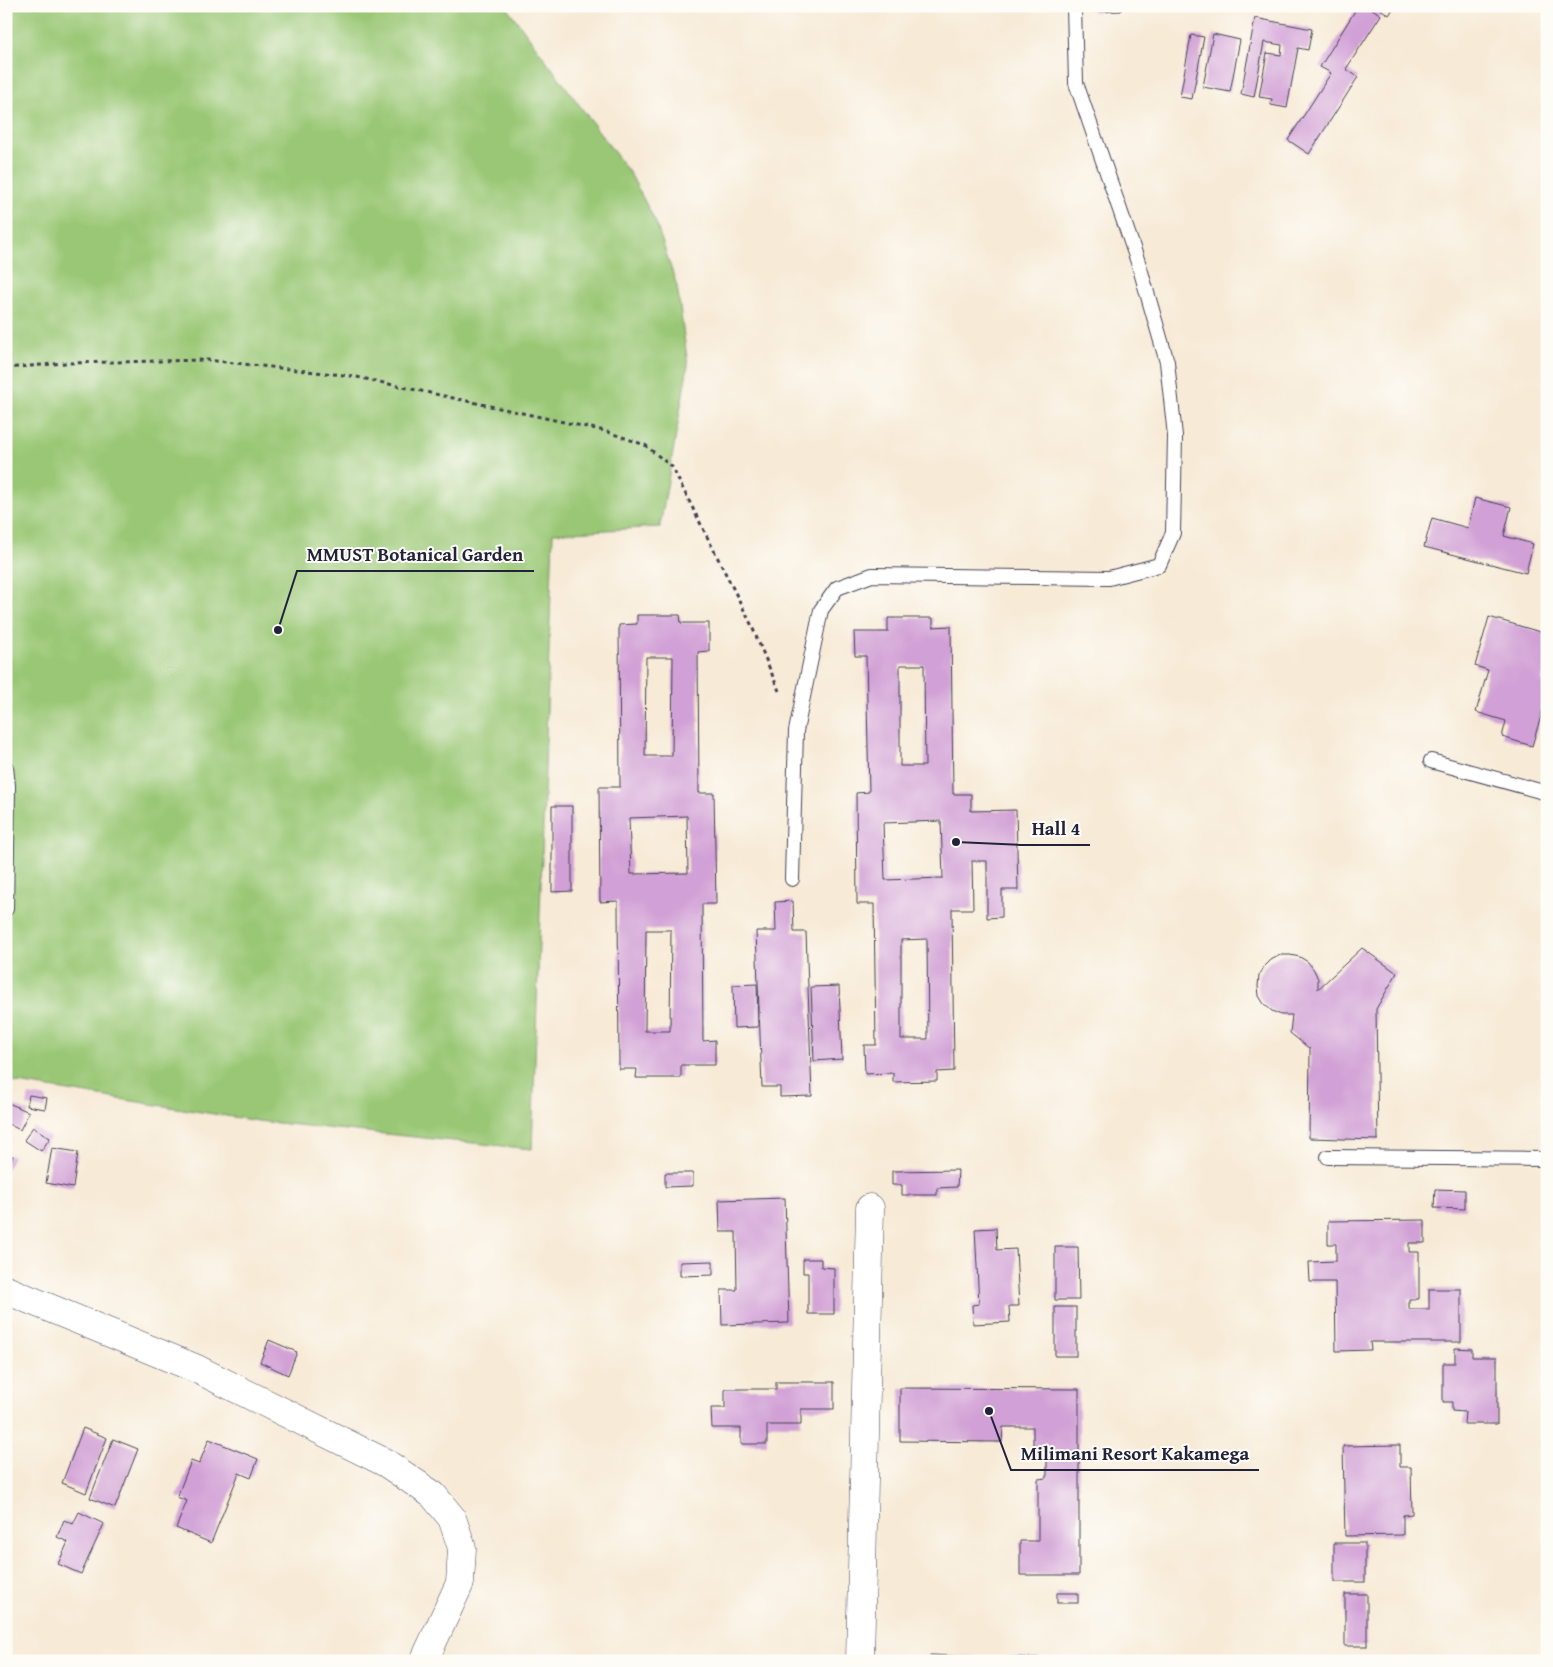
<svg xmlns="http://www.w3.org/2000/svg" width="1553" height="1667" font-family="'Gentium Book Plus',serif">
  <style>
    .green { fill: #9ac775; stroke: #5e7458 }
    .building { fill: #d1a0d6; fill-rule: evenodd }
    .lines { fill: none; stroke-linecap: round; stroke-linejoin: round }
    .lane-casing { stroke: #424052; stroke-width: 16 }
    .street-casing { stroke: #424052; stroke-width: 29 }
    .path { stroke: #424052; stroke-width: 3; stroke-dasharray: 4 4; stroke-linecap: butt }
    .lane { stroke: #fff; stroke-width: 14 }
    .street { stroke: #fff; stroke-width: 28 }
    .leader { fill: none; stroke: #22223b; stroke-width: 2 }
    .callout-dot { fill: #22223b; stroke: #fdfcf7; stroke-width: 2 }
    .callout-label { font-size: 19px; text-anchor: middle; font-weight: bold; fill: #22223b; stroke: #fdfcf7; stroke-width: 4; stroke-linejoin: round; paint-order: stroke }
  </style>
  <rect width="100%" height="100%" fill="#fdfcf7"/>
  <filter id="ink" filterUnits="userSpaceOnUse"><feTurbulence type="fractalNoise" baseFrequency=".02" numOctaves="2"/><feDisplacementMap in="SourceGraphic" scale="10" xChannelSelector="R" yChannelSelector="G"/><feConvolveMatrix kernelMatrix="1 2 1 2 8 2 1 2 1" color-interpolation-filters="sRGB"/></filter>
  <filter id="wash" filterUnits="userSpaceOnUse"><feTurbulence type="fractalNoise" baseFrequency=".0096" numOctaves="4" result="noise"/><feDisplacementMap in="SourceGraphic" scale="20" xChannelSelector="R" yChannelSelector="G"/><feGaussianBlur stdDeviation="1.12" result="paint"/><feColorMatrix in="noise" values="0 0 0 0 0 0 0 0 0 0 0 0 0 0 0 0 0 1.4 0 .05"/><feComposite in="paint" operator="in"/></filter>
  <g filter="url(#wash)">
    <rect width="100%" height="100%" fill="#f7ead6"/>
    <!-- green -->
    <polygon class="green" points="6,6 506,6 631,175 656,223 677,286 688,365 660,527 553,533 532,1149 258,1121 6,1081 6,919 8,907 12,785 6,727"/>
    <g id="blocks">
      <!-- building -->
      <g class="building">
        <polygon points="1093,6 1121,6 1121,11 1093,12"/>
        <polygon points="1358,6 1368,6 1381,15 1346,69 1358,77 1309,154 1288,140 1331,73 1320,67"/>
        <polygon points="1376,6 1395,6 1389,15"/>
        <polygon points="1255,18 1312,29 1308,50 1298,48 1287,108 1271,105 1272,99 1259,97 1267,53 1281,55 1282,45 1264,42 1254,97 1241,94"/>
        <polygon points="1213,34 1240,40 1230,92 1203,87"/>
        <polygon points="1191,35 1204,37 1192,99 1180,97"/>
        <polygon points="1475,498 1511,507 1504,536 1533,544 1526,573 1424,547 1432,518 1468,528"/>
        <polygon points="1546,536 1547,536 1547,560 1541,558"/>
        <path d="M637,615h43l1,8h28v28l-11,1 1,141h15l2,111h-14l1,137 12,-1v25h-34v13h-45l1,-9h-18l-1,-168 -18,1 -1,-115h21l-1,-162 18,-1zM646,657h27l-1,99h-27zM687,816l1,57 -57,1 -2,-56zM646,930h25l-1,101h-25z"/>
        <polygon points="1489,617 1547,634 1547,663 1542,681 1547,682 1547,696 1532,746 1502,737 1506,721 1476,712 1488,670 1475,666"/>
        <path d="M888,618h45v9l18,-1 2,168h18v17l45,-1 2,80h-16v27l-15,1v-57h-15l1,48h-21l2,162 -17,1v9l-44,1v-9l-28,1 -1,-29h12l-2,-141h-17l-1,-111 13,-1 -3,-136h-11l-1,-24h34zM900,665h24l1,101h-25zM941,821l2,57 -58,2 -2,-57zM927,939l1,100h-27v-99z"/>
        <polygon points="552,806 572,806 572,891 552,892"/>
        <polygon points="793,901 794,932 806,932 812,1096 780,1097 780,1087 762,1087 756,931 776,931 775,902"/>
        <polygon points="1362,948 1397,973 1376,1009 1378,1140 1309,1138 1310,1049 1290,1033 1292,1015 1281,1015 1272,1011 1264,1004 1259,996 1258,986 1259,976 1264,967 1271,960 1280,955 1290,955 1300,957 1308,962 1314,970 1318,979 1318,989"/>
        <polygon points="757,984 758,1027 734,1028 733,985"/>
        <polygon points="839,986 842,1059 814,1061 811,987"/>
        <polygon points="29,1095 47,1098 45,1109 27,1106"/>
        <polygon points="6,1102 29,1112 20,1130 8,1124 6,1128"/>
        <polygon points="33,1127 50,1138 41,1151 24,1140"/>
        <polygon points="52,1148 78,1152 73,1188 46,1183"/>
        <polygon points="6,1154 13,1156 6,1171"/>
        <polygon points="958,1170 957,1187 937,1188 937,1195 902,1195 902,1185 892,1185 892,1171"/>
        <polygon points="665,1173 693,1173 693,1186 665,1187"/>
        <polygon points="1435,1189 1465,1190 1465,1209 1434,1208"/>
        <polygon points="785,1198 789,1323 722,1325 721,1290 737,1290 736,1232 720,1232 719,1200"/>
        <polygon points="1425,1220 1425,1243 1409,1243 1409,1252 1419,1252 1419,1299 1409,1299 1409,1309 1429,1309 1429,1289 1461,1289 1461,1342 1370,1342 1371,1350 1336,1351 1335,1282 1310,1282 1309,1262 1336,1261 1336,1244 1328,1244 1328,1221"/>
        <polygon points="996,1228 997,1250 1016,1249 1019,1306 1009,1306 1010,1322 973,1324 972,1305 979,1304 975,1229"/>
        <polygon points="1055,1247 1078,1247 1079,1300 1055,1300"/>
        <polygon points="803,1259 821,1259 821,1267 834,1268 834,1314 808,1314 808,1273 803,1273"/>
        <polygon points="713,1261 713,1275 680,1276 680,1262"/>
        <rect x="1055" y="1307" width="21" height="49"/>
        <polygon points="269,1340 297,1352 288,1375 260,1362"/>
        <polygon points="1455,1348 1472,1349 1472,1357 1497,1357 1497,1424 1464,1424 1465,1412 1452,1411 1452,1402 1443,1402 1443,1363 1455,1363"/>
        <polygon points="776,1382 834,1382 834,1409 801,1409 801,1425 767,1425 767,1444 741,1444 741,1428 712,1428 711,1408 725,1408 725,1389 776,1389"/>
        <polygon points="900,1388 1079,1389 1079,1575 1020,1575 1020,1541 1038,1541 1038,1479 1047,1478 1047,1456 1033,1455 1033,1427 1003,1427 1002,1442 900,1441"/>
        <polygon points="83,1428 107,1438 86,1493 62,1483"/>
        <polygon points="113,1439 138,1449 115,1508 90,1498"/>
        <polygon points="209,1439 258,1459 251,1478 239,1473 211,1543 176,1528 187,1501 177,1497 191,1461 199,1464"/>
        <polygon points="1400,1445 1400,1467 1411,1467 1412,1514 1403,1515 1403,1535 1345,1536 1343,1446"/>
        <polygon points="79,1512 104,1524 81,1574 58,1564 68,1542 57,1537 64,1520 73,1524"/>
        <rect x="1334" y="1543" width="31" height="39"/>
        <rect x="1057" y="1593" width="21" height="10"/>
        <rect x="1345" y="1594" width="22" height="52"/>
        <polygon points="930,1655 989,1658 989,1661 930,1661"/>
        <polygon points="1009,1657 1041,1658 1041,1661 1009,1661"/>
      </g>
    </g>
  </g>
  <g filter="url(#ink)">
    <use href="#blocks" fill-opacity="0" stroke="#424052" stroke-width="1"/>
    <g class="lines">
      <!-- lane casing -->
      <g class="lane-casing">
        <g id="lane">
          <polyline points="1431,761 1547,793"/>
          <polyline points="6,768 8,786 6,909"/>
          <polyline points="792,879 796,731 821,610 837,588 872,575 1109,578 1159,565 1173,533 1175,436 1167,362 1139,265 1076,83 1074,6"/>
          <polyline points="1328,1157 1547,1159"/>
        </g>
      </g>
      <!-- street casing -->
      <g class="street-casing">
        <g id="street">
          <polyline points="6,1290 197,1369 386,1463 433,1495 452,1518 462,1548 460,1583 424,1661"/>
          <polyline points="860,1661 870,1208"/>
        </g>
      </g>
      <!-- path -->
      <polyline class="path" points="6,368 65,363 207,360 352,376 605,431 645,445 672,467 751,624 779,691"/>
      <!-- lane -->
      <use href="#lane" class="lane"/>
      <!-- street -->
      <use href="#street" class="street"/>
    </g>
  </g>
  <!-- callouts -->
  <path class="leader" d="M278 630L297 571H534M956 842L1021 845H1090M989 1411L1011 1470H1259"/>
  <g class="callout-dot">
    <circle cx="278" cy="630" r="5"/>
    <circle cx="956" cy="842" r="5"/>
    <circle cx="989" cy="1411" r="5"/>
  </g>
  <g class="callout-label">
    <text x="415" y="561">MMUST Botanical Garden</text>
    <text x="1056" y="835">Hall 4</text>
    <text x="1135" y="1460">Milimani Resort Kakamega</text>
  </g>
  <!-- margin -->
  <rect width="1553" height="1667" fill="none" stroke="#fdfcf7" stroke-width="25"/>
</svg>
